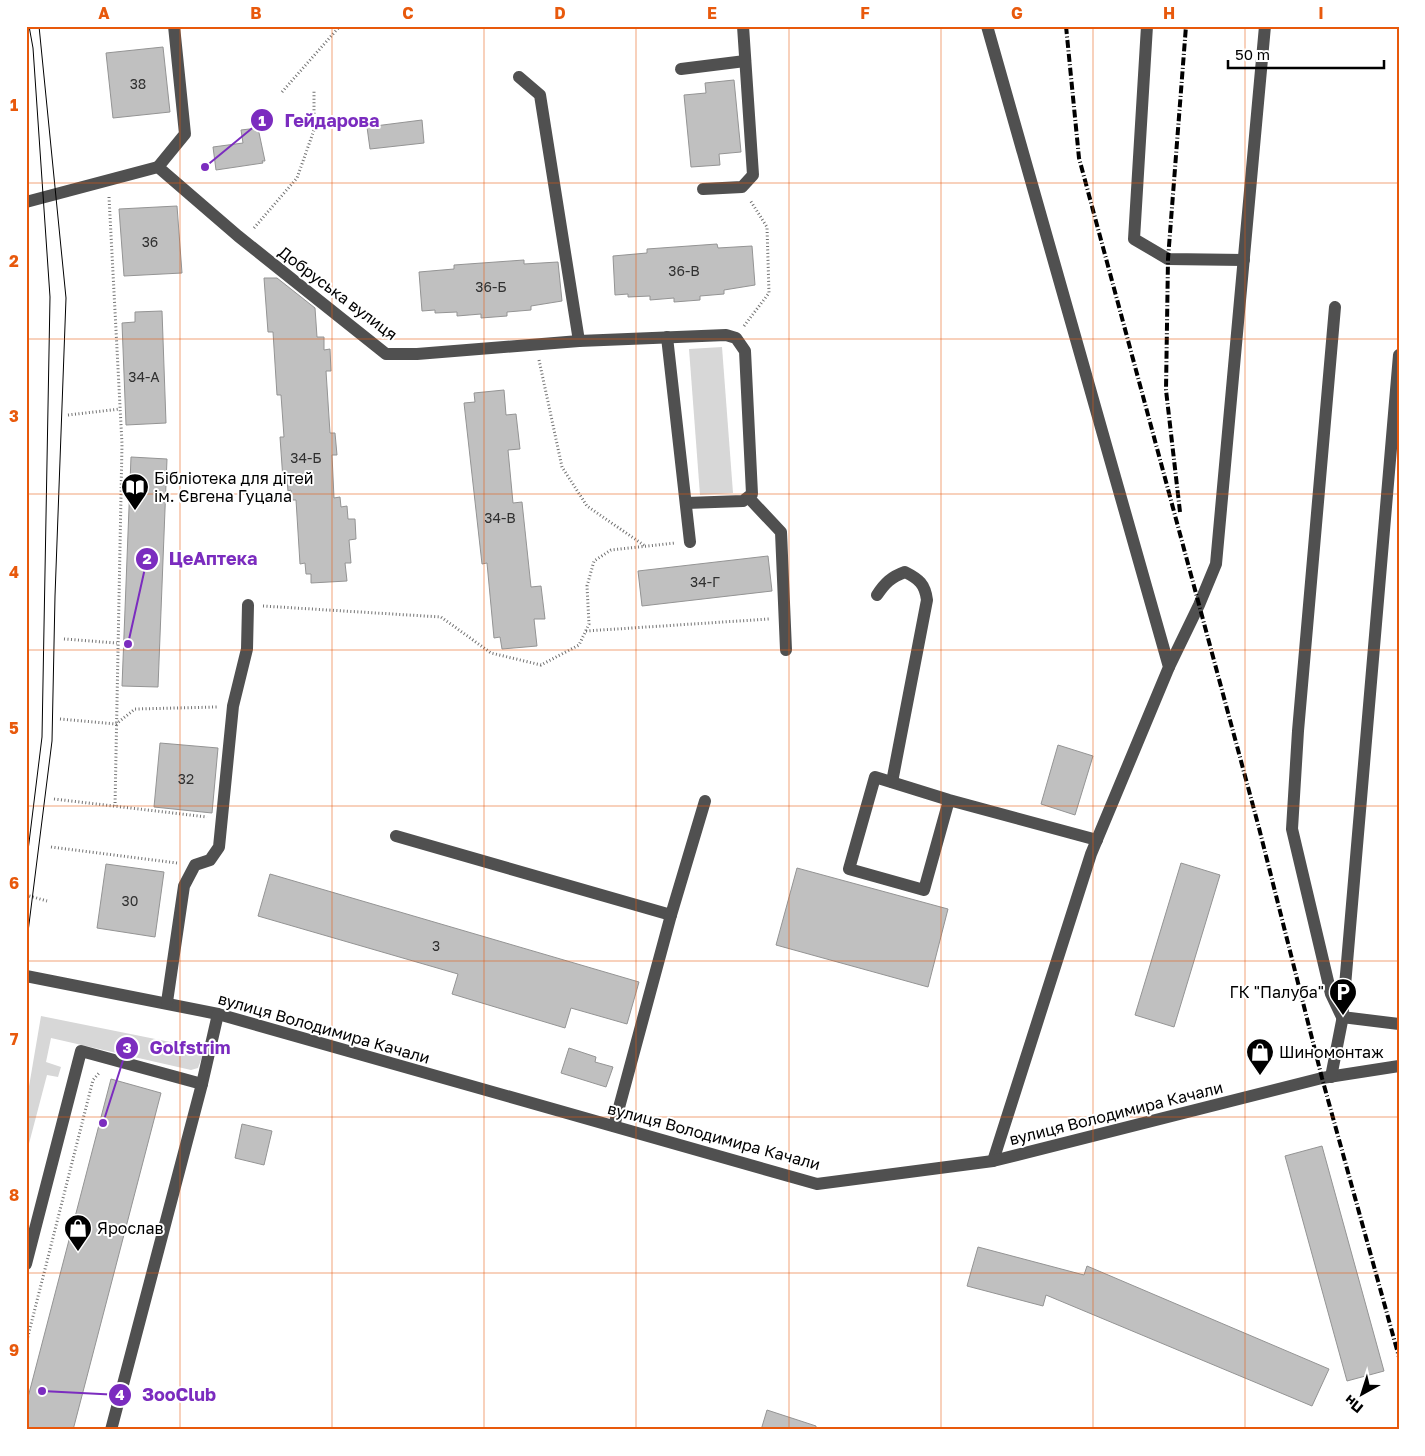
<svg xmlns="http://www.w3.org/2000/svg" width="1425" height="1456" font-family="'Golos Text',sans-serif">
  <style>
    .green { fill: #d7d7d7 }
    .building { fill: #c0c0c0; stroke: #949494 }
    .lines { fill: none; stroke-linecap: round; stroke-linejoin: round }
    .path { stroke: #727272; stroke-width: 3; stroke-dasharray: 1 2.5; stroke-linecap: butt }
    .minor { stroke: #505050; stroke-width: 12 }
    .tram { stroke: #000; stroke-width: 1 }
    .rail { stroke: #000; stroke-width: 4; stroke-dasharray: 8 2.5 1 2.5; stroke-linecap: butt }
    .grid { fill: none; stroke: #e8590c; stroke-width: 1; stroke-opacity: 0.55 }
    .labels { text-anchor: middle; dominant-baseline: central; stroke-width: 4; stroke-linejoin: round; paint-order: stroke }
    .number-label { font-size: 14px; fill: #303030 }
    .street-label { font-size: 16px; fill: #000; stroke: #fff }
    .poi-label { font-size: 16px; fill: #000; stroke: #fff; text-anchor: start }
    .leader { fill: none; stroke: #7b2cbf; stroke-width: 2 }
    .callout-dot { fill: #7b2cbf; stroke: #fff; stroke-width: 2 }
    .mark-label { font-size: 15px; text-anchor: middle; font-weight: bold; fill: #fff }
    .callout-label { font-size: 18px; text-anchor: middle; font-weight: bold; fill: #7b2cbf; stroke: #fff; stroke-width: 4; stroke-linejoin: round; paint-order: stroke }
    .neatline { fill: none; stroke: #e8590c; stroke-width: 2 }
    .grid-label { font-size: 16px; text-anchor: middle; font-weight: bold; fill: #e8590c }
  </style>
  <rect width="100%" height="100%" fill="#fff"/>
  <!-- green -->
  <g class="green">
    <polygon points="722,347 733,493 700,495 689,349"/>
    <polygon points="41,1016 205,1049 198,1068 191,1070 51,1038 46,1062 61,1067 58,1077 47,1075 26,1155 26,1104"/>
  </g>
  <!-- building -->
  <g class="building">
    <polygon points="163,47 170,112 113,118 106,53"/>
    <polygon points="734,80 741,152 719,154 720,165 691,167 684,95 706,93 705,83"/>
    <polygon points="422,120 424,143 370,149 367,127"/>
    <polygon points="258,128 265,161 262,161 263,163 216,170 213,147 243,143 241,130"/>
    <polygon points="177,206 182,273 124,276 119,209"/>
    <polygon points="717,244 718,248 752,246 755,285 724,290 724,294 700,296 700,300 674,302 674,298 650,300 650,296 628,297 628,294 615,295 613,256 647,253 647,249"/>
    <polygon points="524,260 524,264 558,262 562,301 531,306 531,310 507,312 507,316 481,318 481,314 457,316 457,312 435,313 435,310 422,311 419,272 454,269 454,265"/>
    <polygon points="264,278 277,278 315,308 317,337 324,337 324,350 330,349 331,371 326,371 330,433 335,433 337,455 332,455 334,498 340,497 341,507 347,506 348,519 355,519 356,539 349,540 351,563 345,563 347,581 311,583 311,574 306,574 305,563 300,564 296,500 292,500 291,490 288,491 287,479 283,480 280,437 284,437 281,395 277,395 273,332 268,332"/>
    <polygon points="162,311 166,423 126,425 122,323 135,322 135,312"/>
    <polygon points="504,390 506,415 516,414 520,449 508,450 513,503 522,502 531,587 541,586 545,619 534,619 537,646 502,649 500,637 494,638 487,563 482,564 464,403 475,402 474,393"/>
    <polygon points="131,457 167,459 158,687 122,686"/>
    <polygon points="768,556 772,591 642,606 638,571"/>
    <polygon points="160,743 218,748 212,813 154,807"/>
    <polygon points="1058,745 1093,756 1075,815 1041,804"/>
    <polygon points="1181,863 1220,875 1174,1027 1135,1015"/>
    <polygon points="106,864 164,872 155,937 97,928"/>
    <polygon points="797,868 948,909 928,987 776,945"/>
    <polygon points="270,874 639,982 627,1024 571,1008 565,1028 452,994 458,974 258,916"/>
    <polygon points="569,1048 596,1057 595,1062 613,1067 606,1087 561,1073"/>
    <polygon points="111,1079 161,1093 73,1430 26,1430 26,1405"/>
    <polygon points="242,1124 272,1131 264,1165 235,1158"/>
    <polygon points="1322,1146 1384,1371 1347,1381 1285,1156"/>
    <polygon points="978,1247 1084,1275 1087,1266 1329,1369 1312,1406 1046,1295 1043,1306 967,1286"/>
    <polygon points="767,1410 816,1426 816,1430 761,1430"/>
  </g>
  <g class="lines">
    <!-- path -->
    <g class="path">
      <polyline points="282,92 340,26"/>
      <polyline points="109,197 122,444 115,806"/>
      <polyline points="254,228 297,178 314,130 314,90"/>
      <polyline points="744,326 769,293 767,227 750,200"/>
      <polyline points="539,360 562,467 587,506 645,546"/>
      <polyline points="68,415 120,409"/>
      <polyline points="263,606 441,617 491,653 541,665 579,645 589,624 587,586 594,561 611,550 675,543"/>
      <polyline points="586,631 769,619"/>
      <polyline points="64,639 117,643"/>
      <polyline points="60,719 116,724 135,709 217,707"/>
      <polyline points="54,799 207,817"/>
      <polyline points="51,847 177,863"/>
      <polyline points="26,895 47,901"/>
      <polyline points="26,1344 93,1080 99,1073"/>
    </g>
    <!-- minor -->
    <g class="minor">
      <polyline points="987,26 1169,667 1091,854 993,1161"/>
      <polyline points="1147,26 1134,239 1168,259 1244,260"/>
      <polyline points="681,69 745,61"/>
      <polyline points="519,77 540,95 579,341"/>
      <polyline points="158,167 185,134 174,26"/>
      <polyline points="703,189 742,187 753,175 743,26"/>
      <polyline points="26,202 158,167 238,236 386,354 417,354 579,341 726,335 736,338 745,351 752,494 743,501 686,503"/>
      <polyline points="1335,307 1298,731 1292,829 1331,994 1342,1017 1399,1024"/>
      <polyline points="667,337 690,542"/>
      <polyline points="749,498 781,532 786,650"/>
      <path d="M877,595c8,-12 14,-18 28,-23 14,7 20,12 22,28l-35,182"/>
      <polyline points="1169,667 1199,605 1216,564 1265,26"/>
      <polyline points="949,800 924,890 849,869 875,777 949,800 1097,840"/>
      <polyline points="396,836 671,915"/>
      <polyline points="26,976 218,1014 817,1184 993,1161 1322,1078 1399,1066"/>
      <polyline points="167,1002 184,886 195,865 210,860 219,847 233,706 247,649 248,605"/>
      <polyline points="1331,1077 1342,1021 1399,355"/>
      <polyline points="614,1126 671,915 705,801"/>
      <polyline points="26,1264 81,1051 202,1084"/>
      <polyline points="111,1430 202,1084 218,1014"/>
    </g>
    <!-- tram -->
    <g class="tram">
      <polyline points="26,867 42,737 50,297 33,48 29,26"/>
      <polyline points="26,948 52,741 55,596 66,298 39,26"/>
    </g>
    <!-- rail -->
    <g class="rail">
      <polyline points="1066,26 1079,158 1259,828 1322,1078 1399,1357"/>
      <polyline points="1180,512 1166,390 1168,259 1186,26"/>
    </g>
  </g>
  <!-- grid -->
  <path class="grid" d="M180,26v1404M332,26v1404M484,26v1404M636,26v1404M789,26v1404M941,26v1404M1093,26v1404M1245,26v1404M26,183h1373M26,339h1373M26,494h1373M26,650h1373M26,806h1373M26,961h1373M26,1117h1373M26,1273h1373"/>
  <!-- icons -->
  <defs>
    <g id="library-pin" transform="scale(1.4375)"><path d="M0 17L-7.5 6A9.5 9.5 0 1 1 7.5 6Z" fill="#000" stroke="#fff"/><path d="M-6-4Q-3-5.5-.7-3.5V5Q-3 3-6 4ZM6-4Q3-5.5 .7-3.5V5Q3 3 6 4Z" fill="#fff"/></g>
    <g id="parking-pin" transform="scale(1.4375)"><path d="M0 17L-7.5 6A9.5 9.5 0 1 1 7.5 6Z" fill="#000" stroke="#fff"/><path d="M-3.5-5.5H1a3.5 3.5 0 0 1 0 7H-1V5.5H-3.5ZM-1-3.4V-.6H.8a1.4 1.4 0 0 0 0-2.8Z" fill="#fff"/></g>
    <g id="shop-pin" transform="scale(1.4375)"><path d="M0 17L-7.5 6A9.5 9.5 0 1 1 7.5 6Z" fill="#000" stroke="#fff"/><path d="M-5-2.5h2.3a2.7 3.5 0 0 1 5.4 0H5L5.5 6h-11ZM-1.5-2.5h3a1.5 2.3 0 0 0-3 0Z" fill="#fff"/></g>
  </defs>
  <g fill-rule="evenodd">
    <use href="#library-pin" x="135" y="487"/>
    <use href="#parking-pin" x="1343" y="992"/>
    <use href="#shop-pin" x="1260" y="1052"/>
    <use href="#shop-pin" x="78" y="1228"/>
  </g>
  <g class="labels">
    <!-- number labels -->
    <g class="number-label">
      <text x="138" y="83">38</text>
      <text x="150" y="241">36</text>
      <text x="684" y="270">36-В</text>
      <text x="491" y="286">36-Б</text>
      <text x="144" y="376">34-А</text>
      <text x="306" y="457">34-Б</text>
      <text x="500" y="517">34-В</text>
      <text x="705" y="581">34-Г</text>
      <text x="186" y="778">32</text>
      <text x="130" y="900">30</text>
      <text x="436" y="945">3</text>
    </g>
    <!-- street labels -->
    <g class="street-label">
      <text transform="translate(338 293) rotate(37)">Добруська вулиця</text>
      <text transform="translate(324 1028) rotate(16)">вулиця Володимира Качали</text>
      <text transform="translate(1116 1113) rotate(-14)">вулиця Володимира Качали</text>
      <text transform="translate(714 1136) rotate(15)">вулиця Володимира Качали</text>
    </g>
    <!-- poi labels -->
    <g class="poi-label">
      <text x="154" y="478">Бібліотека для дітей<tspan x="154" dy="18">ім. Євгена Гуцала</tspan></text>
      <text x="1324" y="992" text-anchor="end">ГК "Палуба"</text>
      <text x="1279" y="1052">Шиномонтаж</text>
      <text x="97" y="1228">Ярослав</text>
    </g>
  </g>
  <!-- callouts -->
  <path class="leader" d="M205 167L262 120M128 644L147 559M103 1123L127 1048M42 1391L120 1395"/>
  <g class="callout-dot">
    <circle cx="205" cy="167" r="5"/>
    <circle cx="128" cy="644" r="5"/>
    <circle cx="103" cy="1123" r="5"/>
    <circle cx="42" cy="1391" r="5"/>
    <circle cx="262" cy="120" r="12"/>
    <circle cx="147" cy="559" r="12"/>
    <circle cx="127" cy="1048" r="12"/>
    <circle cx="120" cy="1395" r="12"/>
  </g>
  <g class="mark-label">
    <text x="262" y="126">1</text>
    <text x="147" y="564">2</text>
    <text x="127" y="1053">3</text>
    <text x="120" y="1400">4</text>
  </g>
  <g class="callout-label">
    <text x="332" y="127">Гейдарова</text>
    <text x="213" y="565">ЦеАптека</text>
    <text x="190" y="1054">Golfstrim</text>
    <text x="179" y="1401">ЗооClub</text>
  </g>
  <!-- border -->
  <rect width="1425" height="1456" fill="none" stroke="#ffffff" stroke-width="55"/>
  <!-- north arrow -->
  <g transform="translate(1362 1394) rotate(219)" stroke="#ffffff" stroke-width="4" paint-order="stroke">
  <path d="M0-4L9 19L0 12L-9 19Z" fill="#000000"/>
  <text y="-8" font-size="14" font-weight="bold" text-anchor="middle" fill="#000000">Пн</text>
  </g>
  <!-- scale -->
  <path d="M1228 60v8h156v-8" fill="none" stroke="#000000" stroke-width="2.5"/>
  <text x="1235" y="60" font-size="15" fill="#000000" stroke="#ffffff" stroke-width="4" paint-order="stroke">50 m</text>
  <rect x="28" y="28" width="1370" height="1400" class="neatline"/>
  <g class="grid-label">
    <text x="104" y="19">A</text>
    <text x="256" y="19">B</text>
    <text x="408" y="19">C</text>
    <text x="560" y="19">D</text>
    <text x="712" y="19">E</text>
    <text x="865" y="19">F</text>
    <text x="1017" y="19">G</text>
    <text x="1169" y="19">H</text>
    <text x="1321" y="19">I</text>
    <text x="14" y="111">1</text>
    <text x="14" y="267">2</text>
    <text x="14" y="422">3</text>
    <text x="14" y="578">4</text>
    <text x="14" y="734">5</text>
    <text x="14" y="889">6</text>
    <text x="14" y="1045">7</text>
    <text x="14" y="1201">8</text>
    <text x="14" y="1356">9</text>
  </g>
</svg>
